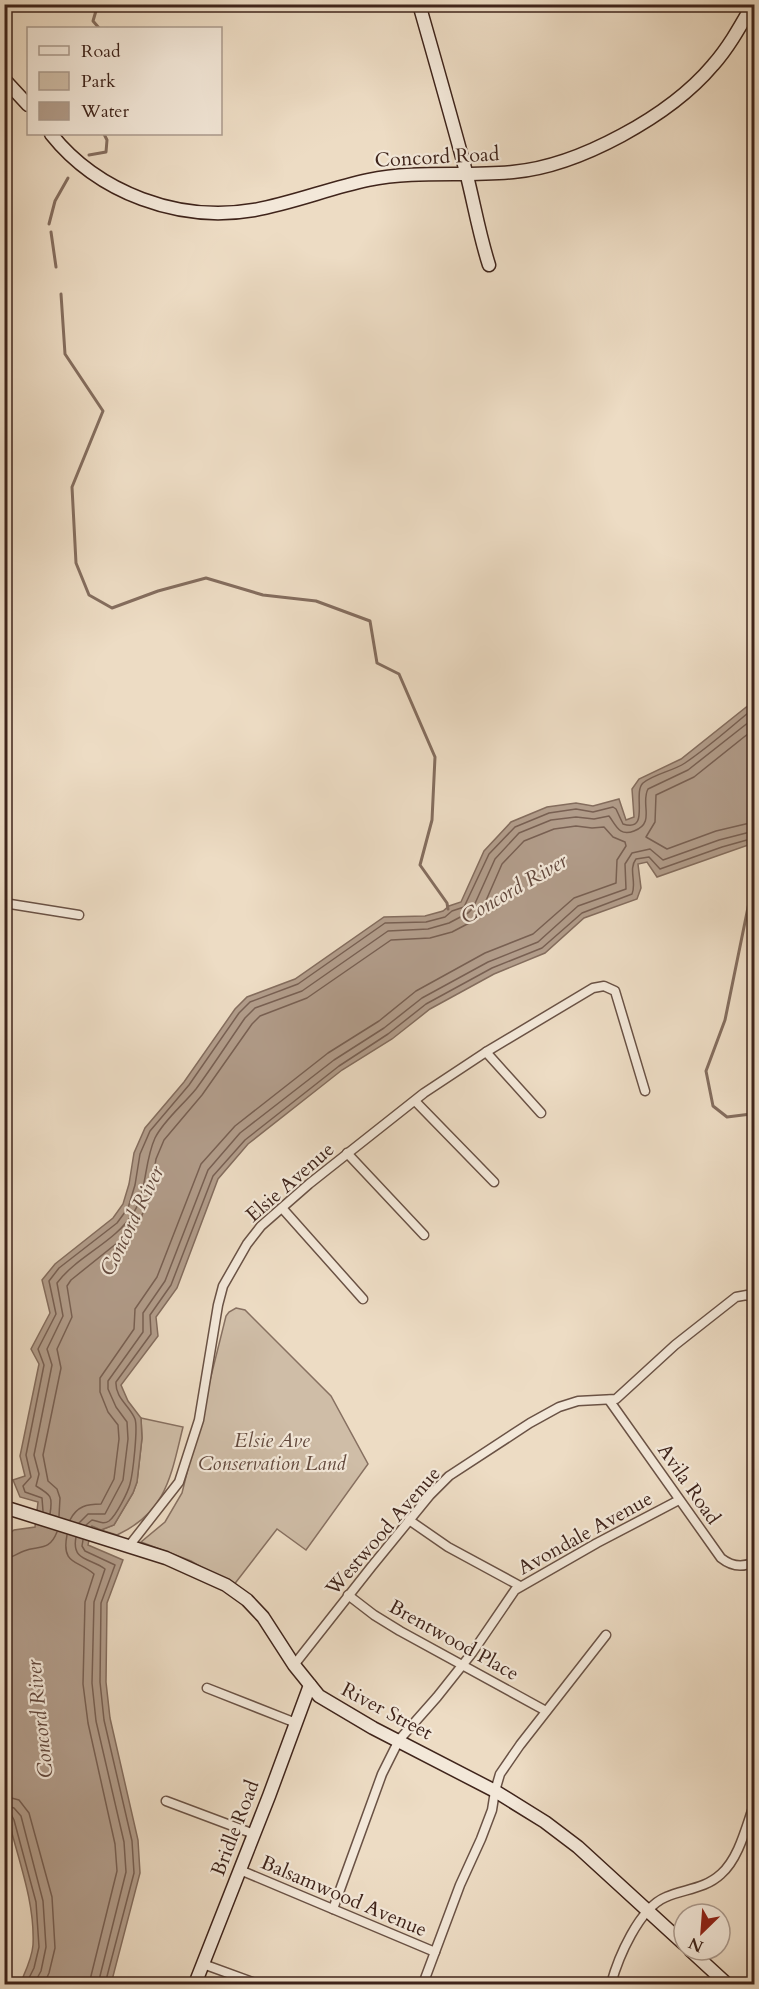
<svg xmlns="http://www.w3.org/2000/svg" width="759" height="1989" font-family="Cardo,serif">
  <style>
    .green { fill: #cfbda7; stroke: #877061; stroke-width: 1.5 }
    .water { fill: #b29d8b; stroke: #846d5e; stroke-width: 1.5 }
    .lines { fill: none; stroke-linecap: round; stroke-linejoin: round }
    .shore { stroke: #786053; stroke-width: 1.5 }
    .stream { stroke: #846d5e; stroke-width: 3 }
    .street-casing { stroke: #6a5245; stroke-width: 11 }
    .secondary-casing { stroke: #3f241b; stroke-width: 15 }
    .street { stroke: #f3e8d9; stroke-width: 8 }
    .secondary { stroke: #f3e8d9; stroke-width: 12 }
    .labels { text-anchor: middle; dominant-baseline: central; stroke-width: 4.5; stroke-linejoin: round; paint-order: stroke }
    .street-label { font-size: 20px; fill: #3f241b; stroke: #f3e8d9 }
    .park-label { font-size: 20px; font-style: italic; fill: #634a3e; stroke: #f3e8d9 }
    .water-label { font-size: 21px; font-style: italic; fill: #62483d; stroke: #f3e8d9 }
  </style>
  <rect width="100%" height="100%" fill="#eddcc4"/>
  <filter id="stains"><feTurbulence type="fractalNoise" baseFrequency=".00333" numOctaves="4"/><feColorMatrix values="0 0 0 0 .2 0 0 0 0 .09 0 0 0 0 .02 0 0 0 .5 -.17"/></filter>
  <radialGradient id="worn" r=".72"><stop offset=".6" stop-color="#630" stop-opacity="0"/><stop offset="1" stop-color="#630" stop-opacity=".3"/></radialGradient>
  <!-- green -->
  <g class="green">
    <polygon points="236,1308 245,1310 331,1396 368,1464 306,1550 277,1529 233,1586 191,1561 141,1542 165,1522 182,1493 226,1316 229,1312"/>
    <path d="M141,1418l42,9c-12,48 -16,85 -66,108l-16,-5 13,-5 19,-32 4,-11 5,-44z"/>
  </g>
  <!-- water -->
  <path class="water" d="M754,697v146l-97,34 -10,-15 -9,2 3,24 -4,11 -53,19 -39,35 -51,21 -64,35 -38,30 -50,31 -94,74 -30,35 -41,109 -21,29 2,19 -37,49 7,16 13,17 1,20 -5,44 -4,11 -19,32 -13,5 -9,-4 -4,19 35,15 -16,43 -1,79 4,36 28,122 2,33 -29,111h-91c5,-12 12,-25 13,-39 2,-42 -14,-83 -24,-123l-4,-7v-278l9,-7 21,-3 3,-25 -18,-5 -7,-17 12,-4 -5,-20 19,-92 -8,-15 19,-36 -8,-33 13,-16 58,-46 10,-14 6,-20 5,-31 11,-25 39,-46 51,-73 12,-12 48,-18 89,-62 41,-1 18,-5 6,-5 12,-4 23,-51 27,-29 36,-15 29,-4 17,3 26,-7 7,21 8,-3 -2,-28 7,-10 42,-20 69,-55z"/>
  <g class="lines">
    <!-- shore -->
    <g class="shore">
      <polyline points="754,729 694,777 656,795 655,822 646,837 667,849 716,831 754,822"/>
      <path d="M43,1511l-1,-13 -17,-6 -2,-6 8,-9 -5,-22 18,-90 -6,-16 18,-35 -7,-33 10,-13 58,-45 11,-15 7,-23 5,-31 10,-23 39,-46 50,-72 11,-11 48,-18 87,-61 41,-1 19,-5 7,-6 12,-4 25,-53 26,-27 34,-14 27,-4 17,3 20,-5 3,2 7,15c28,9 9,-31 20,-41 11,-9 30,-12 42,-20 24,-16 47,-37 69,-55"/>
      <path d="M50,1514c3,-18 1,-19 -14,-28l3,-12 -5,-19 18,-90 -5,-16 16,-33 -6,-33c21,-28 58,-40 77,-71 13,-21 10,-50 21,-74 9,-18 28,-33 41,-49 17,-23 33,-48 49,-71l10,-10 47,-17 86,-60 40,-2 21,-6 19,-10 5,-5 22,-49 24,-26 32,-13 25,-3 18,2 15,-3c7,9 10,21 25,15 22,-8 6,-27 14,-42l40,-19 66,-52"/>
      <path d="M59,1516l1,-18 -3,-9 -9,-8 -5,-26 18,-87 -4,-19 15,-32 -5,-31 4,-6 56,-45 14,-17 10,-28 5,-31 8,-19 38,-45 50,-71 8,-8 47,-18 84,-58 39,-2 22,-6 21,-11 8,-9 21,-48 22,-23 30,-12 22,-3 16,2 12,-1 9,10 12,5 1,4 -9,14 -1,23 -42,15 -41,36 -48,19 -69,38 -37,30 -51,32 -93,73 -34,38 -44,113 -22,32 -1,20 -34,49v14l8,20 10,13 1,14 -5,40 -13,25c-14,0 -24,2 -31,16"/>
      <polyline points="79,1523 88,1514 105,1514 123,1480 128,1439 127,1422 116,1407 108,1389 108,1381 143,1332 143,1313 165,1281 208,1170 240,1133 334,1060 384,1028 422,998 488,962 538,942 578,906 626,889 625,864 632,853 650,849 663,860 719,840 754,831"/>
      <path d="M86,1525l6,-5c6,1 11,5 17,1 7,-5 19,-29 21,-37 3,-11 8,-56 5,-65 -5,-13 -20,-21 -19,-37l35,-48 -1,-19 21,-30 42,-109 32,-36 94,-74 49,-32 38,-30 66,-36 50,-20 40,-35 50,-19c5,-11 -4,-25 4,-35l13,-2 11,12 62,-22 32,-9"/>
      <path d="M67,1535c-6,30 11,25 27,39l-9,28 -2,82 5,39 27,121 2,27 -28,113"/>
      <path d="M76,1537c-5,25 16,21 29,32l-11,33 -2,81 4,38 28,121 2,30 -28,112"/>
      <polyline points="83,1540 82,1546 85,1551 115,1565 101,1603 100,1682 104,1720 132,1841 134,1873 105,1984"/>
      <path d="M4,1558c9,0 12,-4 20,-7 15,-6 25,1 33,-19"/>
      <polyline points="4,1796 19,1800 29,1813 52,1897 55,1948 49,1973 44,1984"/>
      <polyline points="4,1805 14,1808 21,1816 43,1901 46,1947 41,1971 34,1984"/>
      <polyline points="4,1813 11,1814 14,1820 36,1902 39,1947 34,1968 26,1984"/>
    </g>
    <!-- stream -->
    <g class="stream">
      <polyline points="98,4 93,21 99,28"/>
      <polyline points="89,155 106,152 107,140 104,134"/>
      <polyline points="49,224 55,201 68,178"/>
      <polyline points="51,232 56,267"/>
      <polyline points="61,294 65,354 103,411 72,487 76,563 89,595 112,608 158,591 206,578 263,595 316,601 370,621 377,663 399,674 435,757 432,820 420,865 447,903 448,909"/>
      <polyline points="748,842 754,857"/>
      <polyline points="754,878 725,1020 706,1071 713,1106 727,1117 751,1114 754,1110"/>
    </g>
    <!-- street casing -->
    <g class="street-casing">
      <g id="street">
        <polyline points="4,903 79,915"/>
        <polyline points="486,1052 541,1113"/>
        <polyline points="415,1101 494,1182"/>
        <polyline points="347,1153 424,1235"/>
        <polyline points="282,1208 363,1299"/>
        <path d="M609,1400l112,158c10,8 21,10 33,4"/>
        <polyline points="409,1520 448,1547 520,1586"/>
        <polyline points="129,1546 179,1482 199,1420 218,1305 223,1286 247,1244 261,1226 309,1184 424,1093 486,1052 593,988 604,986 615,991 645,1091"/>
        <polyline points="348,1595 374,1615 400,1631 546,1711"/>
        <polyline points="294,1665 372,1566 430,1495 449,1476 530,1423 559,1407 578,1401 616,1399 675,1345 736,1297 747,1295 752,1298 754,1303"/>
        <polyline points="207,1688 296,1723"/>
        <polyline points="166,1801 254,1834"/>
        <polyline points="240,1870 435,1952"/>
        <polyline points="333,1909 382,1774 399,1740 437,1697 472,1653 515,1590 597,1543 679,1500"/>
        <polyline points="203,1964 258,1984"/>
        <polyline points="423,1984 460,1885 481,1839 492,1810 495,1791 500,1774 520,1745 606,1635"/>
        <path d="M611,1984c7,-26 28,-76 55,-87 18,-8 39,-8 55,-23 18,-16 25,-47 33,-69"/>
      </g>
    </g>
    <!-- secondary casing -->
    <g class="secondary-casing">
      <g id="secondary">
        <path d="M419,4c16,56 32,112 47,168 8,31 13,62 23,93"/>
        <polyline points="4,79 28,105"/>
        <path d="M51,134c47,59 128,89 203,76 39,-7 76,-22 114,-30 50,-10 96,-3 145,-8 66,-6 157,-56 200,-107 16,-18 28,-40 40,-61"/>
        <polyline points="4,1507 166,1558 226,1585 247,1600 263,1617 294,1665 319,1696 373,1728 495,1791 545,1822 578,1847 684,1944"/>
        <polyline points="690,1950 727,1984"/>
        <polyline points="195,1984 269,1796 310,1685"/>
      </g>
    </g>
    <!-- street -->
    <use href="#street" class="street"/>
    <!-- secondary -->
    <use href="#secondary" class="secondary"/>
  </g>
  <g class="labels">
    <!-- street labels -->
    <g class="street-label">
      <text transform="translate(437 157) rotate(-3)">Concord Road</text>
      <text transform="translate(290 1182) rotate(-41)">Elsie Avenue</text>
      <text transform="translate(689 1484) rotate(55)">Avila Road</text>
      <text transform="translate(383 1531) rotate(-49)">Westwood Avenue</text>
      <text transform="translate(585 1533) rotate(-29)">Avondale Avenue</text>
      <text transform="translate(454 1640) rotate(29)">Brentwood Place</text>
      <text transform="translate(387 1711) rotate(28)">River Street</text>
      <text transform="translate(235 1828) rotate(-69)">Bridle Road</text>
      <text transform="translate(344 1896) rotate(23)">Balsamwood Avenue</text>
    </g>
    <!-- park labels -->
    <g class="park-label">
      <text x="272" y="1440">Elsie Ave<tspan x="272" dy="23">Conservation Land</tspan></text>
    </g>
    <!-- water labels -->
    <g class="water-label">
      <text transform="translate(514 889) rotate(-30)">Concord River</text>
      <text transform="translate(132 1221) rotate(-64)">Concord River</text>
      <text transform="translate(40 1719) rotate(-96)">Concord River</text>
    </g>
  </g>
  <!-- margin -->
  <rect width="759" height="1989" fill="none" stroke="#eddcc4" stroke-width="24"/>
  <rect x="6" y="6" width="747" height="1977" fill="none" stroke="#3f241b" stroke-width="3"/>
  <rect x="12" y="12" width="735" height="1965" fill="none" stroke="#3f241b" stroke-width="1.5"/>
  <!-- legend -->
  <rect x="27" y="27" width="195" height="108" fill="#f3e8d9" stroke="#ab9a8d" stroke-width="1.5"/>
  <rect x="39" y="46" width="30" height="9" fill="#f3e8d9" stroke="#ab9a8d" stroke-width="1.5"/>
  <text x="81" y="57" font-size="18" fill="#3f241b">Road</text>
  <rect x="39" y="72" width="30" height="18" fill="#cfbda7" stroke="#ab9a8d" stroke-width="1.5"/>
  <text x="81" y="87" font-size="18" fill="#3f241b">Park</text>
  <rect x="39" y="102" width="30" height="18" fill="#b29d8b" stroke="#ab9a8d" stroke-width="1.5"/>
  <text x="81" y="117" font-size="18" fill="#3f241b">Water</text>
  <!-- north arrow -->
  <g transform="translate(702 1932) rotate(205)"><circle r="28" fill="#f3e8d9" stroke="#ab9a8d" stroke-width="1.5"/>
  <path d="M0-4.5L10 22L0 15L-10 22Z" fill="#8f2418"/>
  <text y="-9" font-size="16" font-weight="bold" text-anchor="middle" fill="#3f241b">N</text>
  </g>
  <rect width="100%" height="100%" filter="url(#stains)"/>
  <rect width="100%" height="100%" fill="url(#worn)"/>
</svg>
